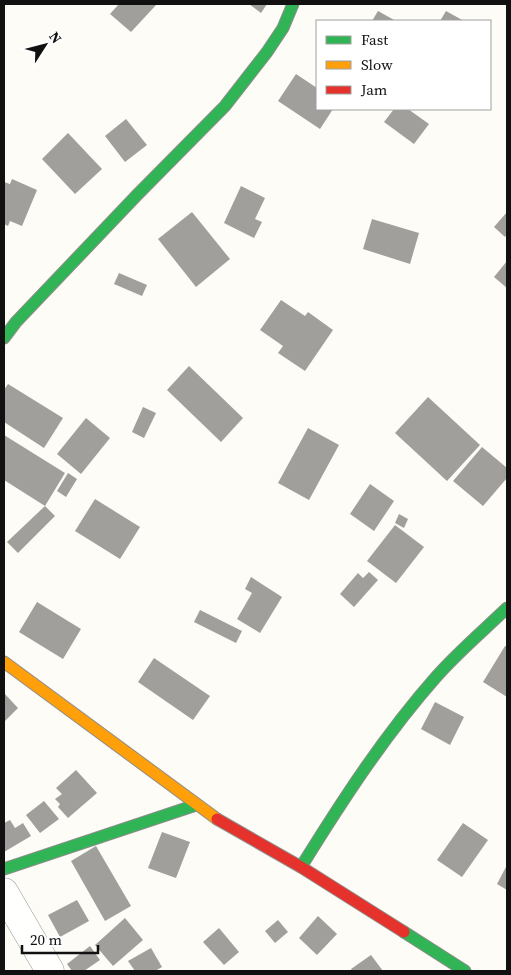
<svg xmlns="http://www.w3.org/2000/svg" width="511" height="975" font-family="'Source Serif 4',serif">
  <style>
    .building { fill: #a19f9c }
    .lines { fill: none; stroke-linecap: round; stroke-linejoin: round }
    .street-casing { stroke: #979795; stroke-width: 29 }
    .fast-casing { stroke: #8e8d8b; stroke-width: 13 }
    .slow-casing { stroke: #8e8d8b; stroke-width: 13 }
    .jam-casing { stroke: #8e8d8b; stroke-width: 13 }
    .street { stroke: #fffffe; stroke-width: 28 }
    .fast { stroke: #30b455; stroke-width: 11 }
    .slow { stroke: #ff9f0a; stroke-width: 11 }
    .jam { stroke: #e5322d; stroke-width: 11 }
  </style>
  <rect width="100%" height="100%" fill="#fdfcf7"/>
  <!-- building -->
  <g class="building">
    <polygon points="119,4 157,4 131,32 110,14"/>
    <polygon points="249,4 267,4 261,13"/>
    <polygon points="378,11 396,21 372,21"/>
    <polygon points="446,11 464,21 440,21"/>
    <polygon points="296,74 317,88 317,109 333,109 320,129 278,101"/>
    <polygon points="394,109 408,109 429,124 414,144 384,122"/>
    <polygon points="126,119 147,145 125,162 105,136"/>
    <polygon points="68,133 102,169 75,194 42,159"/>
    <polygon points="12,179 37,190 22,226 10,221 8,226 4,224 4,182 10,184"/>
    <polygon points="241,186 265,198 255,219 262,222 254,238 224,223"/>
    <polygon points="192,212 230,259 196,287 158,239"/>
    <polygon points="507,212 507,234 505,237 494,227"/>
    <polygon points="372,219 419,233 410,264 363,249"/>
    <polygon points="507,261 507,288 494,277"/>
    <polygon points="119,273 147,285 142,296 114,284"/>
    <polygon points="281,300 305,316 308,312 333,330 305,371 278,353 283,346 260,330"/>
    <polygon points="189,366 243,418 221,442 167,390"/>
    <polygon points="8,384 63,418 44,448 4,422 4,390"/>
    <polygon points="428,397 480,445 447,481 395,433"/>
    <polygon points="143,407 156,413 144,438 132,432"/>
    <polygon points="86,418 110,438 81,474 57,454"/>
    <polygon points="308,428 339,445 309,500 278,483"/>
    <polygon points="4,435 65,473 45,506 4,480"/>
    <polygon points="482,447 507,468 507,478 483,506 453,481"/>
    <polygon points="68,473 77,479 66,497 57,491"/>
    <polygon points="370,484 394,501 374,531 350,514"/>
    <polygon points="95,499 140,527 120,559 75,531"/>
    <polygon points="45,506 55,516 18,553 7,542"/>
    <polygon points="399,514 408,519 404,528 395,523"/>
    <polygon points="395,525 424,547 396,583 367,561"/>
    <polygon points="369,572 378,580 354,607 340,594 358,573 363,578"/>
    <polygon points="251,577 282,597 260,633 237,619 252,593 245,589"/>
    <polygon points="37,602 81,629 63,659 19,632"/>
    <polygon points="200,610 242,631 236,643 194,622"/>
    <polygon points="505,646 507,647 507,697 483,682"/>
    <polygon points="154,658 210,696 193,720 138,682"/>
    <polygon points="4,693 18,708 4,722"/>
    <polygon points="435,702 464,717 450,745 421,729"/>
    <polygon points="76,770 97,793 68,818 58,807 60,804 55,799 62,794 56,788"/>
    <polygon points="44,801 59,819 40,833 26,815"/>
    <polygon points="10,820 15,828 23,823 31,836 4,852 4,823"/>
    <polygon points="463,823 488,840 462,877 437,860"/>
    <polygon points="162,832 190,842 176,878 148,868"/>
    <polygon points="96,846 131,906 105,921 71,861"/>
    <polygon points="507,865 507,890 497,884"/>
    <polygon points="77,900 89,921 60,937 48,915"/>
    <polygon points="318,916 337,934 317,955 299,938"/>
    <polygon points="125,918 143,940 113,966 95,945"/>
    <polygon points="278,920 288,932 275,943 265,931"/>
    <polygon points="219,928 239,952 224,965 203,942"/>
    <polygon points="90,946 100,960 84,971 72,971 67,964"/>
    <polygon points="151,948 162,967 155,971 135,971 128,961"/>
    <polygon points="371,955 383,971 352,971 351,969"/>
  </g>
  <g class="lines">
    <!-- street casing -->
    <g class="street-casing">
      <polyline id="street" points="4,892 50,971"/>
    </g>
    <!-- fast casing -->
    <g class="fast-casing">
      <g id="fast">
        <polyline points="4,338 16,322 137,195 225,106 267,52 283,28 293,4"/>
        <path d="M301,867c41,-66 83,-131 135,-190 22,-25 47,-46 71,-69"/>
        <polyline points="4,869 196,805"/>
        <polyline points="404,932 465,971"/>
      </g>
    </g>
    <!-- slow casing -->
    <g class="slow-casing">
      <polyline id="slow" points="4,662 217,819"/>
    </g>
    <!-- jam casing -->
    <g class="jam-casing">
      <polyline id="jam" points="217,819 301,867 404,932"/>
    </g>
    <!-- street -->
    <use href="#street" class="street"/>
    <!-- fast -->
    <use href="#fast" class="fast"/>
    <!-- slow -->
    <use href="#slow" class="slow"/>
    <!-- jam -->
    <use href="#jam" class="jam"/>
  </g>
  <!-- border -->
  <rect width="511" height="975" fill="none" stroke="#111111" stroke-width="10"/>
  <!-- legend -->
  <rect x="316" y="20" width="175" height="90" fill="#ffffff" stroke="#a0a0a0"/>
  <rect x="326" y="36" width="25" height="8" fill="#30b455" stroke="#a0a0a0"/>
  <text x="361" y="45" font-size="15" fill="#111111">Fast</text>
  <rect x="326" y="61" width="25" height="8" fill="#ff9f0a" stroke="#a0a0a0"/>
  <text x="361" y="70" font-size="15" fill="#111111">Slow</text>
  <rect x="326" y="86" width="25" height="8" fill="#e5322d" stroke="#a0a0a0"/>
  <text x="361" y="95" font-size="15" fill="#111111">Jam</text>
  <!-- north arrow -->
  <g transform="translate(45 45) rotate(54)" stroke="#ffffff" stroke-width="4" paint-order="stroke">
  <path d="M0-4L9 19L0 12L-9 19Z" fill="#111111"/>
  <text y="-8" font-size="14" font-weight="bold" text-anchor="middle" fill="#111111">N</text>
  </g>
  <!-- scale -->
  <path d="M22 945v8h76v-8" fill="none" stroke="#111111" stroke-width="2.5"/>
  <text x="30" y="945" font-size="15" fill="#111111" stroke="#ffffff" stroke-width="4" paint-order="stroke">20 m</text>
</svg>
